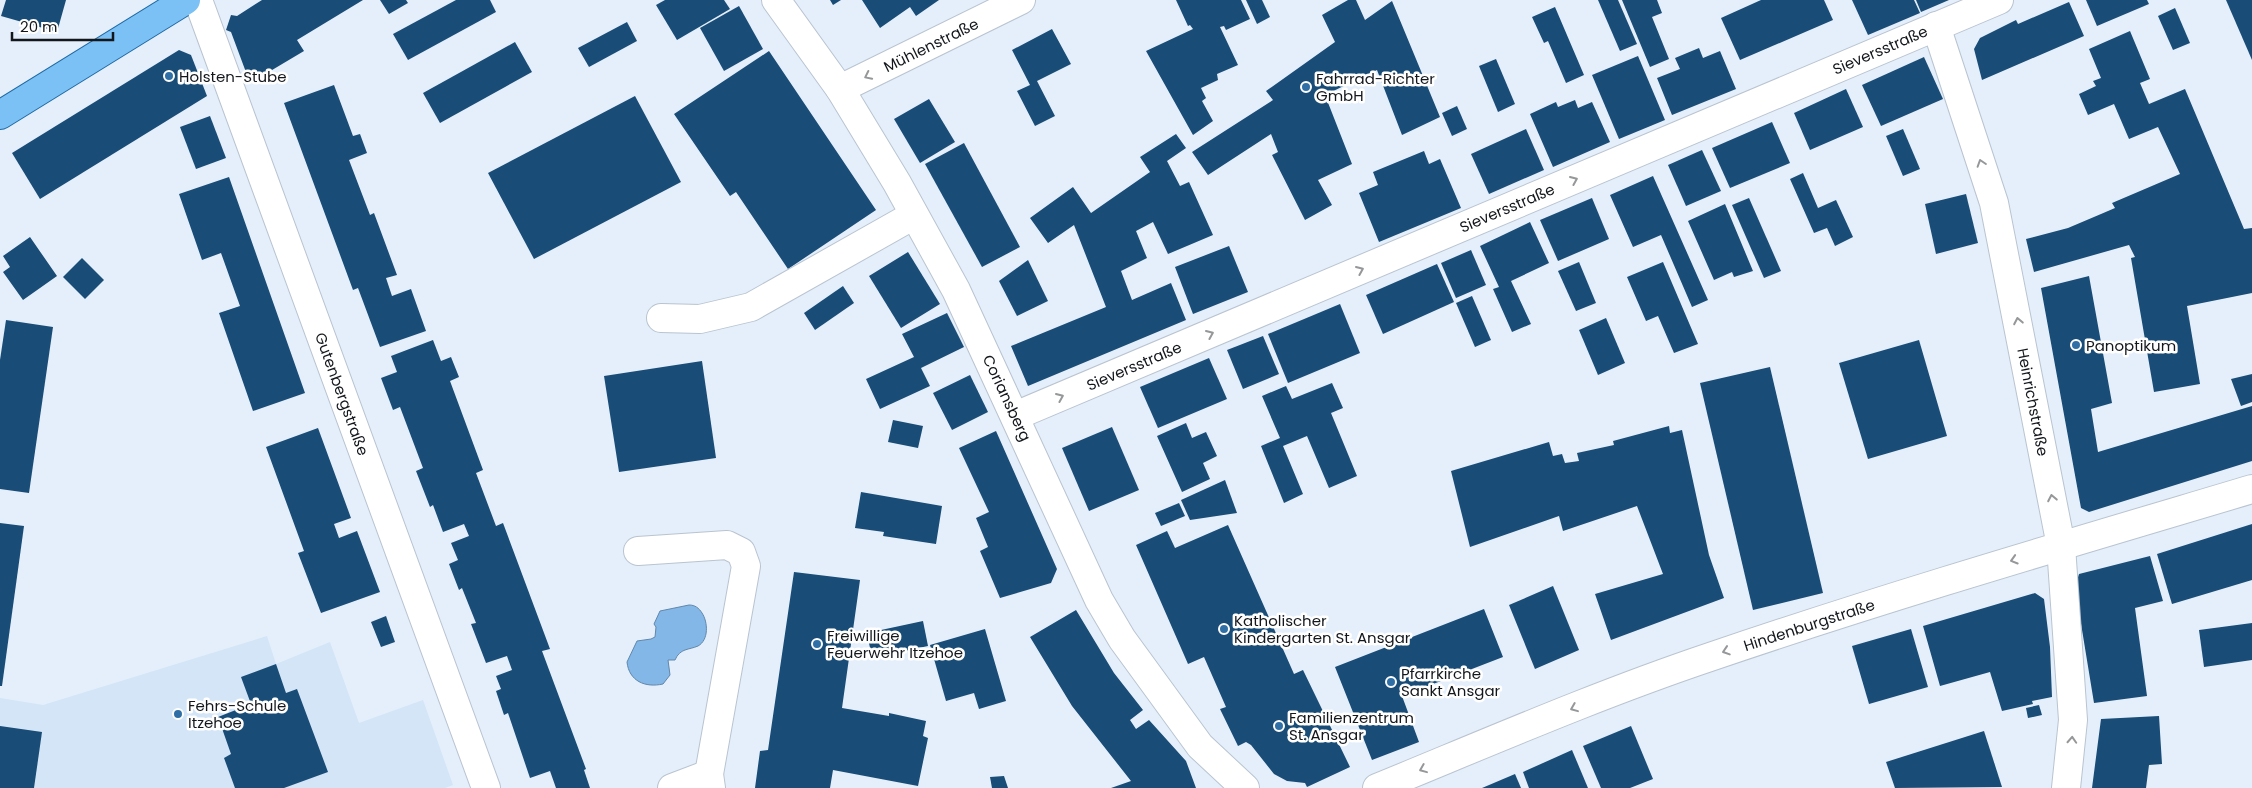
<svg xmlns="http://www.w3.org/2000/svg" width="2252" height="788" font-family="Poppins,sans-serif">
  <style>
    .built { fill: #d3e5f6 }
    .water { fill: #83b7e8; stroke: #6187aa }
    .building { fill: #194c76 }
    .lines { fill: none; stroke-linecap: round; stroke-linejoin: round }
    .minor-casing { stroke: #b9c4d0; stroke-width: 30 }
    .major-casing { stroke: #1f6aa4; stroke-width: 30 }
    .minor { stroke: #fff; stroke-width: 28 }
    .major { stroke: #7cc1f5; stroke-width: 28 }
    .oneway { stroke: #959798 }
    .poi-dot { fill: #2f6fa5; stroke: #fff; stroke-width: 2 }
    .labels { text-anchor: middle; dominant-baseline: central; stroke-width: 5; stroke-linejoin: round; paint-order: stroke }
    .street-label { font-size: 15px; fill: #13171b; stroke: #fff }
    .poi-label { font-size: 15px; fill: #13171b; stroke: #fff; text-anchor: start }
  </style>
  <rect width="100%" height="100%" fill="#e4effb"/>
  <!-- built -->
  <polygon class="built" points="267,636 276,664 330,642 359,723 423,700 453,785 445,788 0,788 0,698 43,705"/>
  <!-- water -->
  <path class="water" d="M689,605c6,0 10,3 13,8 6,9 7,27 -4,33 -9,4 -18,2 -23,14h-7l2,15 -7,9c-18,4 -34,-3 -36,-22l10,-21 14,-2 4,-2 1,-10 -2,-3 6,-13z"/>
  <!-- building -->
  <g class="building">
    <polygon points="6,0 66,0 57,32 1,16"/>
    <polygon points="262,0 363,0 297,40 304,51 250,83 231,32 226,30 231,15 237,16"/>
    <polygon points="380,0 406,0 408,3 389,14"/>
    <polygon points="456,0 490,0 496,12 408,60 393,34"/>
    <polygon points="665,0 724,0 730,9 677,40 656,5"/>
    <polygon points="830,0 841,0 833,5"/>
    <polygon points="862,0 939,0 916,16 910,7 880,28"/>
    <polygon points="1176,0 1241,0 1250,19 1226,30 1224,26 1220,27 1238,65 1217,74 1218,80 1201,88 1206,98 1202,101 1213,121 1193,135 1146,51 1193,29 1190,25 1188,26"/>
    <polygon points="1246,0 1262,0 1270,17 1257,24"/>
    <polygon points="1348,0 1356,0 1365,20 1392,1 1440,117 1402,135 1377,70 1325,95 1352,164 1318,180 1332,205 1305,220 1272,155 1278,152 1271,134 1208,175 1192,152 1273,100 1266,91 1335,42 1322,15"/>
    <polygon points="1598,0 1618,0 1637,44 1620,51"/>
    <polygon points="1622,0 1657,0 1662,13 1652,17 1669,59 1650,67"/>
    <polygon points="1761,0 1824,0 1833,20 1740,60 1721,18"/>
    <polygon points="1852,0 1914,0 1920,13 1868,35"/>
    <polygon points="1916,0 1949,0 1921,12"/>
    <polygon points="2086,0 2147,0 2149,4 2097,26"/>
    <polygon points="2226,0 2252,0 2252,60"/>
    <polygon points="2069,2 2084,36 1982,80 1974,49 1980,38 2016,20 2018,24"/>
    <polygon points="739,6 763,49 724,71 700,28"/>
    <polygon points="1555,7 1584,75 1566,83 1548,41 1544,43 1532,17"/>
    <polygon points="2175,8 2190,43 2173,50 2158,16"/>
    <polygon points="627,22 637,41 589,67 578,48"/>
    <polygon points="1052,29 1071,64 1037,81 1055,116 1035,126 1017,91 1030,85 1012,50"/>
    <polygon points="2130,31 2150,79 2140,83 2149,104 2185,89 2244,229 2252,228 2252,293 2187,306 2200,384 2154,392 2131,258 2135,257 2129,245 2034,272 2026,239 2068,228 2101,214 2115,208 2112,203 2180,174 2158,127 2129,139 2114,104 2088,115 2079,94 2096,86 2093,81 2101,78 2089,49"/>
    <polygon points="515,42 532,72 440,123 423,93"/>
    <polygon points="1699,48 1703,58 1720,51 1736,89 1672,115 1657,78 1680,69 1675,58"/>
    <polygon points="179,50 191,55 207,96 40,199 12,153"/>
    <polygon points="769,51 876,210 788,269 736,192 730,196 674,114"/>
    <polygon points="1638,56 1665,120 1619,139 1592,75"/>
    <polygon points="1924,57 1943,99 1881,126 1862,85"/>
    <polygon points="1496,59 1515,104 1498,112 1479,66"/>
    <polygon points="334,85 353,136 360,134 367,153 349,160 370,215 374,213 397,275 386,278 392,296 411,289 426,331 380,347 358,288 353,290 284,103"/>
    <polygon points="1846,89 1863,127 1810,150 1794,113"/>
    <polygon points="635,96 681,182 534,259 488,173"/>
    <polygon points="929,99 955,142 920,163 894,119"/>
    <polygon points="1575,100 1578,108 1592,102 1610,142 1553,167 1530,114 1556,102 1558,107"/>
    <polygon points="1457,106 1467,129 1452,136 1442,113"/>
    <polygon points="210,116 226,158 196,169 180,127"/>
    <polygon points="1772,122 1790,163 1730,188 1712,148"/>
    <polygon points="1526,129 1544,170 1489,194 1471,154"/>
    <polygon points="1903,129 1920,169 1903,176 1886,136"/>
    <polygon points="1176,134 1186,148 1167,161 1180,186 1189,182 1213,235 1168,254 1153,222 1136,231 1147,258 1121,271 1132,300 1171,283 1186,320 1028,386 1011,346 1106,307 1074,225 1048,243 1030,218 1073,187 1091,213 1150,172 1140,157"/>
    <polygon points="964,143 1020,247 982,267 925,164"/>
    <polygon points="1702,150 1721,191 1686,206 1668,165"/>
    <polygon points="1424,151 1429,164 1440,159 1461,208 1379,242 1359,193 1378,185 1373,172"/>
    <polygon points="1803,173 1818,208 1836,200 1853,237 1835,246 1827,228 1814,233 1790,179"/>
    <polygon points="1653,176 1708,300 1692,307 1661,235 1633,247 1610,195"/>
    <polygon points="229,177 305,393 253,411 219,313 240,306 221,253 202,260 179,194"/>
    <polygon points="1966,194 1978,243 1936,254 1925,204"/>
    <polygon points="1592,198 1609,239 1558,261 1540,220"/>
    <polygon points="1749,198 1781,271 1764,278 1732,205"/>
    <polygon points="1725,204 1753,271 1734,277 1732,272 1714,280 1688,221"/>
    <polygon points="1530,222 1549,263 1511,281 1531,324 1512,332 1493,289 1499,287 1480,246"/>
    <polygon points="30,237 57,276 23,300 3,272 10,267 3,256"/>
    <polygon points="1229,246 1248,292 1193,314 1175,267"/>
    <polygon points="1471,250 1486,285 1456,298 1441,263"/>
    <polygon points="908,252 940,304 901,328 869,276"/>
    <polygon points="82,258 104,280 85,299 63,277"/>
    <polygon points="1028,260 1048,301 1017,316 999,281"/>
    <polygon points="1579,262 1596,303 1576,311 1558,271"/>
    <polygon points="1663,262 1698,344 1674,353 1658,316 1646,321 1627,277"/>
    <polygon points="1437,264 1454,302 1383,334 1366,295"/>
    <polygon points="2089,276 2112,403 2091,409 2098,452 2252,406 2252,461 2089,512 2081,508 2041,288"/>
    <polygon points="843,286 854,303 815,330 804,313"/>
    <polygon points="1472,296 1491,340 1475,347 1456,303"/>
    <polygon points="1340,304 1360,353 1288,383 1268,334"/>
    <polygon points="947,313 964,347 921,368 930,386 880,409 866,379 914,357 902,334"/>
    <polygon points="1606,318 1625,363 1598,375 1579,330"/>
    <polygon points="6,320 53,327 29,493 0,489 0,360"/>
    <polygon points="1263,336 1279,374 1243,389 1227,350"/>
    <polygon points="433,340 441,361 451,357 459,377 450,381 483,470 476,473 496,526 503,523 550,649 542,651 586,769 584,770 590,788 556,788 550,771 530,778 508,713 504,715 496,691 501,689 496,676 512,670 507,656 486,663 471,624 476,623 462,588 459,590 449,564 458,560 451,543 469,536 464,524 443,532 433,505 430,507 416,471 423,468 400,407 393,410 381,378 397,372 391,356"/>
    <polygon points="1919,340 1947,436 1868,459 1839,363"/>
    <polygon points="1209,358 1227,399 1158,428 1140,387"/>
    <polygon points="702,361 716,458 619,472 604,376"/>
    <polygon points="1770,367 1823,593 1753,610 1700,383"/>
    <polygon points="2252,374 2252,402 2241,406 2231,379"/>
    <polygon points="970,375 988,412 952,430 933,393"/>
    <polygon points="1332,383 1343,408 1331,413 1357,476 1329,488 1307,436 1283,446 1303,494 1284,503 1261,446 1280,438 1262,396 1286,386 1292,399"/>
    <polygon points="893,420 923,426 918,448 888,442"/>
    <polygon points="1186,423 1192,438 1206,432 1217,456 1203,463 1210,479 1182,492 1157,436"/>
    <polygon points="1669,426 1670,433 1682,430 1709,555 1724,598 1611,640 1595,594 1663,574 1637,506 1563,531 1559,516 1470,547 1451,471 1549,442 1553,456 1562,454 1565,463 1579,461 1577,453 1614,445 1613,441"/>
    <polygon points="1112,427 1139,490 1089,511 1062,448"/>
    <polygon points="318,428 351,518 334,524 339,538 357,531 380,592 321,613 298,553 304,551 266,447"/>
    <polygon points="996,431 1057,569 1051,583 1000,598 980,551 988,547 976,518 989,512 959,448"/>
    <polygon points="1225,480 1237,513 1190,520 1181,500"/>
    <polygon points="861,492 942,506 936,544 883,536 884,532 855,528"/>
    <polygon points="1179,503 1185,516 1161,526 1155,513"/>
    <polygon points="0,523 24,526 2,686 0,686"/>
    <polygon points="2252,524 2252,580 2172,604 2157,554"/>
    <polygon points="1228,525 1294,674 1303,670 1350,767 1307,787 1305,783 1287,781 1274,774 1251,745 1246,742 1238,746 1220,709 1226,707 1204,657 1188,664 1136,545 1167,531 1175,548"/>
    <polygon points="2150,556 2163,601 2135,608 2147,696 2094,703 2075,587 2079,574"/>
    <polygon points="794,572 860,580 842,708 889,716 889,713 926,721 923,736 928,738 918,786 833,770 830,788 755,788 760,751 768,750"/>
    <polygon points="1553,586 1579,650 1535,669 1509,605"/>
    <polygon points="2035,593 2044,599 2050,647 2052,697 2032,701 2033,704 2002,711 1990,672 1940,686 1923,626"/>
    <polygon points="1484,609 1503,657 1402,696 1419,742 1372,760 1335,667"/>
    <polygon points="1076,610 1114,673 1143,710 1130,720 1136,729 1149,720 1186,761 1196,788 1111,788 1131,781 1072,706 1030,637"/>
    <polygon points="386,616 395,642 381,647 371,622"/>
    <polygon points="923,621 928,646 872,658 867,633"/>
    <polygon points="2252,623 2252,660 2204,667 2199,630"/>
    <polygon points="985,629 1006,701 979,709 974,693 946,701 930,645"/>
    <polygon points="1911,629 1928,687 1869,704 1852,646"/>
    <polygon points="276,664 286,693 297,689 328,772 284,788 235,788 224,758 231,754 218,717 251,704 241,677"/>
    <polygon points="2039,705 2042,715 2028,718 2026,708"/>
    <polygon points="2159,716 2162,764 2149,765 2146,788 2092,788 2101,719"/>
    <polygon points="0,726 42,732 34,788 0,788"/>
    <polygon points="1631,726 1653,779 1630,788 1601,788 1583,746"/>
    <polygon points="1984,731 2002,787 1895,788 1886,762"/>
    <polygon points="1572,750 1588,788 1529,788 1523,772"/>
    <polygon points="1515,774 1521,788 1482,788"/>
    <polygon points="1004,776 1008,788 992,788 990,777"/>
  </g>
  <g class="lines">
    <!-- minor casing -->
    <g class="minor-casing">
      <g id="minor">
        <polyline points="198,0 486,788"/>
        <polyline points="776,0 840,89 897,183 956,290 1099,600 1122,639 1200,746 1245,788"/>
        <polyline points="1936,26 1994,203 2061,546 2073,720 2066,788"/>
        <polyline points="840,89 1021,0"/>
        <polyline points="661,318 700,319 751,307 914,215"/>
        <polyline points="1015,416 1999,0"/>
        <polyline points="638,551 727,545 741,552 746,566 709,774 711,788"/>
        <polyline points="672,788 709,774"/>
        <path d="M1377,788c110,-45 220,-93 333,-131 179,-61 361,-114 542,-168"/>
      </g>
    </g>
    <!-- major casing -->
    <g class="major-casing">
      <polyline id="major" points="0,115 186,0"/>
    </g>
    <!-- minor -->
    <use href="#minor" class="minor"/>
    <!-- major -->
    <use href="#major" class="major"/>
  </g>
  <!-- one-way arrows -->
  <defs><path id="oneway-chevron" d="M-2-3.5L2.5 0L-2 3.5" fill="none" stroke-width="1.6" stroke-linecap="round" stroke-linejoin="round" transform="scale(1.25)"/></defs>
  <g class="oneway">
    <use href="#oneway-chevron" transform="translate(868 76) rotate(154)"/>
    <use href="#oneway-chevron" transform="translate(1981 163) rotate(-108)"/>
    <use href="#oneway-chevron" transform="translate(1574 180) rotate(-23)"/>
    <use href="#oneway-chevron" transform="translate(1360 270) rotate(-23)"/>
    <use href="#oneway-chevron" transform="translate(2018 321) rotate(-101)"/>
    <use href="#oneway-chevron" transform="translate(1210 334) rotate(-23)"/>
    <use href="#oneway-chevron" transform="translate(1060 397) rotate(-23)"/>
    <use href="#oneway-chevron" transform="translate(2052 498) rotate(-101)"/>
    <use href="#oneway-chevron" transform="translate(2014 560) rotate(163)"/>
    <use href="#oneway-chevron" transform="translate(1726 651) rotate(162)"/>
    <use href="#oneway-chevron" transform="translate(1574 708) rotate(158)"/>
    <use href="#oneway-chevron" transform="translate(2072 740) rotate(-87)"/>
    <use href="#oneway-chevron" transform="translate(1423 769) rotate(158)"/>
  </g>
  <!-- markers -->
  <g class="poi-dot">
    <circle cx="169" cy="76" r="5"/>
    <circle cx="1306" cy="87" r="5"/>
    <circle cx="2076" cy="345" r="5"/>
    <circle cx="1224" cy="629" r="5"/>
    <circle cx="817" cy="644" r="5"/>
    <circle cx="1391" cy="682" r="5"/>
    <circle cx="178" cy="714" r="5"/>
    <circle cx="1279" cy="726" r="5"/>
  </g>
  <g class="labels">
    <!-- street labels -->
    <g class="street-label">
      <text transform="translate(931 45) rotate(-26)">Mühlenstraße</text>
      <text transform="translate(1880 50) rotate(-23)">Sieversstraße</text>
      <text transform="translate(1507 208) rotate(-23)">Sieversstraße</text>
      <text transform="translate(1134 366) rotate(-23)">Sieversstraße</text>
      <text transform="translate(342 394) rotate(70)">Gutenbergstraße</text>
      <text transform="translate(1007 398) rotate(65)">Coriansberg</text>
      <text transform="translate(2033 402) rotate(79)">Heinrichstraße</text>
      <text transform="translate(1809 625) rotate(-18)">Hindenburgstraße</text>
    </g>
    <!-- poi labels -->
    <g class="poi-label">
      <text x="179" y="76">Holsten-Stube</text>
      <text x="1316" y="78">Fahrrad-Richter<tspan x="1316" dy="17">GmbH</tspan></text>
      <text x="2086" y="345">Panoptikum</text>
      <text x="1234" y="620">Katholischer<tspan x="1234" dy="17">Kindergarten St. Ansgar</tspan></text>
      <text x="827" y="635">Freiwillige<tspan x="827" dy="17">Feuerwehr Itzehoe</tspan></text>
      <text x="1401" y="673">Pfarrkirche<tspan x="1401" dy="17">Sankt Ansgar</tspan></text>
      <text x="188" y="705">Fehrs-Schule<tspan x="188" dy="17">Itzehoe</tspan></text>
      <text x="1289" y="717">Familienzentrum<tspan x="1289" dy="17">St. Ansgar</tspan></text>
    </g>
  </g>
  <!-- scale -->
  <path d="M12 32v8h101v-8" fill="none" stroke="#13171b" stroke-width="2.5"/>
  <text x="20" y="32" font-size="15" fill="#13171b" stroke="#ffffff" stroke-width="4" paint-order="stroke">20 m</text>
</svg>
